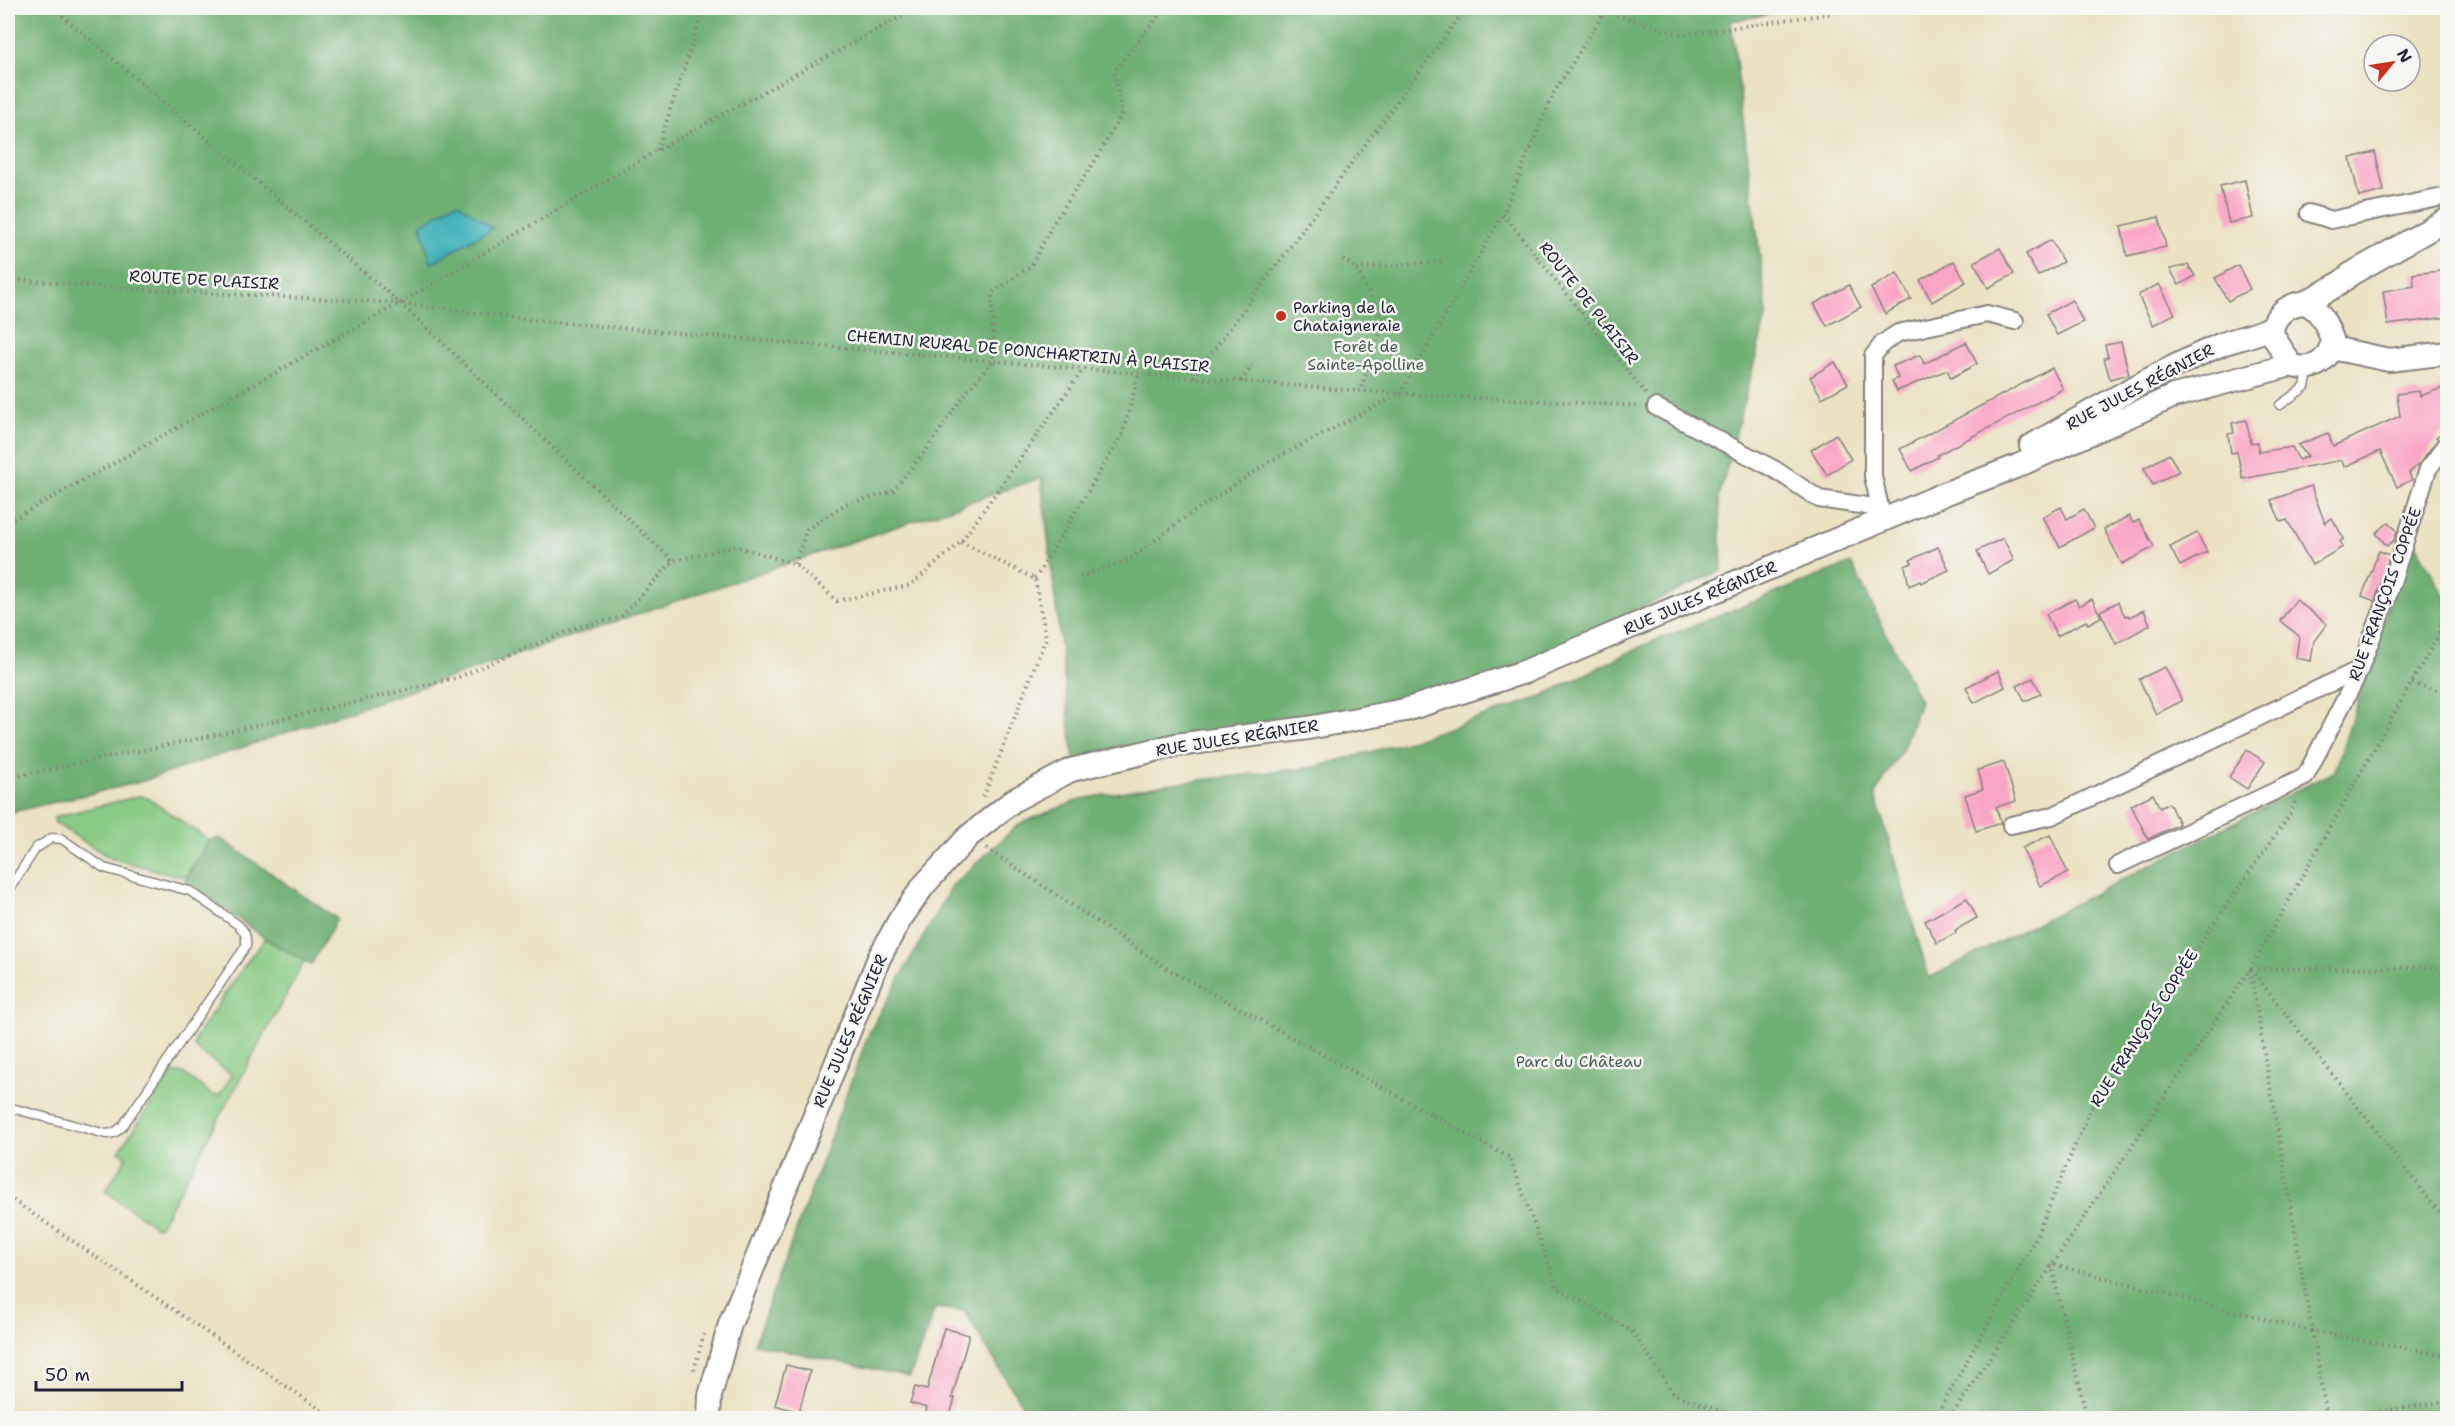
<svg xmlns="http://www.w3.org/2000/svg" width="2455" height="1426" font-family="'Shantell Sans',sans-serif">
  <style>
    .green { fill: #89cb84; stroke: #567660; stroke-width: 1.5 }
    .forest { fill: #6eaf72; stroke: #486856; stroke-width: 1.5 }
    .water { fill: #42b2bb; stroke: #326a7b; stroke-width: 1.5 }
    .building { fill: #fba5c6 }
    .lines { fill: none; stroke-linecap: round; stroke-linejoin: round }
    .lane-casing { stroke: #86827e; stroke-width: 11 }
    .street-casing { stroke: #86827e; stroke-width: 20 }
    .secondary-casing { stroke: #86827e; stroke-width: 26 }
    .path { stroke: #86827e; stroke-width: 4; stroke-dasharray: 1.5 4.5; stroke-linecap: butt }
    .lane { stroke: #fff; stroke-width: 8 }
    .street { stroke: #fff; stroke-width: 16 }
    .secondary { stroke: #fff; stroke-width: 22 }
    .poi-dot { fill: #c8321e; stroke: #f6f6f2; stroke-width: 2 }
    .labels { text-anchor: middle; dominant-baseline: central; stroke-width: 5; stroke-linejoin: round; paint-order: stroke }
    .street-label { font-size: 16px; fill: #22223b; stroke: #f6f6f2 }
    .poi-label { font-size: 16px; fill: #22223b; stroke: #f6f6f2; text-anchor: start }
    .park-label { font-size: 16px; fill: #465d55; stroke: #f6f6f2 }
  </style>
  <rect width="100%" height="100%" fill="#f6f6f2"/>
  <filter id="ink" filterUnits="userSpaceOnUse"><feTurbulence type="fractalNoise" baseFrequency=".0167" numOctaves="2"/><feDisplacementMap in="SourceGraphic" scale="12" xChannelSelector="R" yChannelSelector="G"/><feConvolveMatrix kernelMatrix="1 2 1 2 8 2 1 2 1" color-interpolation-filters="sRGB"/></filter>
  <filter id="wash" filterUnits="userSpaceOnUse"><feTurbulence type="fractalNoise" baseFrequency=".008" numOctaves="4" result="noise"/><feDisplacementMap in="SourceGraphic" scale="24" xChannelSelector="R" yChannelSelector="G"/><feGaussianBlur stdDeviation="1.35" result="paint"/><feColorMatrix in="noise" values="0 0 0 0 0 0 0 0 0 0 0 0 0 0 0 0 0 1.4 0 .05"/><feComposite in="paint" operator="in"/></filter>
  <g filter="url(#wash)">
    <rect width="100%" height="100%" fill="#ebe2c2"/>
    <!-- green -->
    <g class="green">
      <polygon points="139,796 148,798 210,841 186,876 182,877 110,858 55,823 54,817"/>
      <polygon points="266,939 305,960 160,1226 156,1227 105,1191 127,1157 119,1151 172,1073 183,1073 214,1096 220,1095 232,1075 197,1050 194,1046 195,1038 251,956"/>
    </g>
    <!-- forest -->
    <g class="forest">
      <polygon points="8,8 1803,8 1731,21 1767,314 1719,497 1722,570 1487,680 1345,719 1076,779 1041,478 140,782 8,813"/>
      <polygon points="2411,535 2447,601 2447,1418 1030,1418 964,1311 935,1308 910,1377 754,1344 869,1033 951,887 1019,824 1081,799 1166,784 1315,767 1413,740 1538,698 1642,646 1851,563 1920,701 1903,748 1875,794 1929,978 2335,771"/>
      <polygon points="220,838 337,919 311,965 266,939 185,880 210,841"/>
    </g>
    <!-- water -->
    <polygon class="water" points="457,202 493,228 431,263 421,224"/>
    <g id="blocks">
      <!-- building -->
      <g class="building">
        <polygon points="2375,152 2384,191 2359,197 2350,158"/>
        <polygon points="2245,180 2253,218 2229,223 2220,186"/>
        <polygon points="2159,217 2166,247 2127,256 2121,226"/>
        <polygon points="2051,240 2063,262 2038,276 2026,254"/>
        <polygon points="2000,248 2014,274 1988,288 1974,262"/>
        <polygon points="1954,261 1966,282 1932,302 1920,280"/>
        <polygon points="2188,265 2195,276 2179,285 2170,269"/>
        <polygon points="2238,265 2250,289 2228,301 2215,278"/>
        <polygon points="2448,270 2448,317 2388,325 2383,291 2414,286 2413,274"/>
        <polygon points="1897,273 1911,299 1885,314 1871,288"/>
        <polygon points="2159,284 2175,314 2153,325 2138,295"/>
        <polygon points="1849,285 1861,307 1827,326 1814,304"/>
        <polygon points="2072,300 2083,322 2057,335 2046,314"/>
        <polygon points="1966,342 1977,364 1951,378 1947,370 1897,391 1892,381 1898,378 1893,366 1920,355 1924,364"/>
        <polygon points="2121,342 2129,374 2110,379 2104,358 2108,357 2105,345"/>
        <polygon points="1835,362 1848,384 1822,398 1810,377"/>
        <polygon points="2052,368 2063,389 1937,455 1938,457 1912,471 1900,449"/>
        <polygon points="2448,386 2448,429 2436,437 2438,439 2419,464 2409,473 2412,480 2397,487 2380,451 2344,467 2342,460 2243,479 2237,452 2231,453 2228,434 2234,433 2232,423 2246,420 2251,443 2257,442 2259,452 2292,447 2299,460 2308,456 2298,445 2328,433 2333,446 2400,416 2397,394 2419,391 2420,396"/>
        <polygon points="1836,434 1851,459 1827,475 1811,450"/>
        <polygon points="2169,454 2179,471 2153,485 2144,468"/>
        <polygon points="2311,486 2325,523 2332,518 2344,539 2340,541 2343,547 2312,565 2287,520 2281,522 2271,500"/>
        <polygon points="2061,507 2067,519 2084,509 2094,528 2060,547 2042,517"/>
        <polygon points="2129,516 2133,523 2139,520 2154,547 2122,564 2104,529"/>
        <polygon points="2389,522 2397,531 2394,540 2387,546 2376,533"/>
        <polygon points="2197,533 2207,552 2180,566 2170,547"/>
        <polygon points="2003,538 2014,560 1988,574 1977,551"/>
        <polygon points="1938,547 1949,570 1921,583 1920,581 1909,586 1905,566 1912,563 1910,560"/>
        <polygon points="2379,551 2390,555 2375,601 2362,596"/>
        <polygon points="2075,599 2079,606 2092,599 2101,617 2088,624 2086,621 2057,636 2046,614"/>
        <polygon points="2296,600 2327,624 2314,641 2311,661 2296,658 2299,636 2280,621"/>
        <polygon points="2118,602 2125,616 2128,615 2129,617 2144,610 2150,625 2116,644 2100,611"/>
        <polygon points="2165,667 2182,701 2156,714 2139,679"/>
        <polygon points="1998,671 2005,687 1974,703 1966,687"/>
        <polygon points="2033,678 2041,694 2025,701 2017,686"/>
        <polygon points="2247,750 2265,762 2247,789 2229,777"/>
        <polygon points="2004,762 2016,801 1996,807 2001,823 1976,831 1965,795 1983,789 1978,770"/>
        <polygon points="2153,794 2160,808 2169,803 2179,824 2148,839 2131,805"/>
        <polygon points="2050,835 2068,873 2040,886 2022,848"/>
        <polygon points="1967,898 1977,918 1955,930 1956,933 1937,943 1925,921"/>
        <polygon points="944,1328 969,1335 952,1398 955,1398 949,1419 924,1419 927,1408 910,1403 915,1387 927,1390"/>
        <polygon points="786,1365 810,1371 799,1412 775,1405"/>
      </g>
    </g>
  </g>
  <g filter="url(#ink)">
    <use href="#blocks" fill-opacity="0" stroke="#86827e" stroke-width="1.5"/>
    <g class="lines">
      <!-- lane casing -->
      <g class="lane-casing">
        <g id="lane">
          <polyline points="2280,405 2305,387 2309,368"/>
          <path d="M8,891l28,-43 16,-10 10,1 42,29 86,23 47,33c8,7 10,12 9,22l-124,181 -8,6 -8,1 -98,-27"/>
        </g>
      </g>
      <!-- street casing -->
      <g class="street-casing">
        <g id="street">
          <polyline points="2309,213 2331,220 2448,196"/>
          <polyline points="1656,407 1774,469 1819,499 1880,508"/>
          <polyline points="1883,521 1873,476 1873,356 1883,343 1898,333 1987,314 2015,321"/>
          <polyline points="2011,825 2052,816 2360,669"/>
          <polyline points="2118,865 2305,777 2356,678 2385,604 2428,469 2448,443"/>
        </g>
      </g>
      <!-- secondary casing -->
      <g class="secondary-casing">
        <g id="secondary">
          <path d="M2304,303c17,6 22,21 28,36 -1,22 -20,34 -41,26l-19,-31c0,-18 16,-30 32,-31z"/>
          <polyline points="2304,303 2339,284 2351,274 2448,219"/>
          <polyline points="2332,348 2389,360 2448,353"/>
          <path d="M2031,446c62,-35 124,-73 189,-101 17,-7 35,-9 52,-18"/>
          <polyline points="709,1418 710,1396 730,1324 879,958 899,921 924,885 969,836 1014,800 1071,770 1176,745 1308,728 1405,710 1524,672 1949,492 2015,467 2174,396 2291,365"/>
        </g>
      </g>
      <!-- path -->
      <g class="path">
        <polyline points="53,8 400,303 673,561"/>
        <polyline points="1605,11 1553,94 1503,214 1646,394"/>
        <polyline points="1605,11 1682,35 1869,8"/>
        <polyline points="657,150 704,8"/>
        <polyline points="1343,259 1356,268 1384,322 1360,391"/>
        <polyline points="1356,268 1444,261"/>
        <polyline points="8,279 134,289 400,303 531,320 1083,369 1400,394 1641,406"/>
        <polyline points="1194,377 1466,8"/>
        <polyline points="1241,381 1252,366"/>
        <polyline points="1400,394 1503,214"/>
        <polyline points="8,522 400,303 656,151 916,8"/>
        <polyline points="961,542 1035,579 1046,638 983,798"/>
        <polyline points="795,564 807,529 845,504 892,492 927,449 967,391 993,361 992,293 1031,266 1054,222 1096,159 1122,114 1114,71 1165,8"/>
        <polyline points="1080,577 1130,559 1189,515 1271,461 1399,394"/>
        <polyline points="1035,579 1122,435 1139,374"/>
        <polyline points="2448,590 2439,634 2448,684"/>
        <polyline points="2412,683 2448,693"/>
        <polyline points="8,778 211,736 456,678 575,628 621,617 673,561 735,546 795,564 837,601 911,585 961,542 1083,370"/>
        <polyline points="986,848 1168,969 1510,1158 1557,1287 1632,1331 1674,1394 1739,1418"/>
        <polyline points="2251,969 2448,1224"/>
        <polyline points="2251,969 2448,967"/>
        <polyline points="2250,970 2327,1418"/>
        <polyline points="8,1197 333,1418"/>
        <polyline points="694,1370 704,1334"/>
        <polyline points="1935,1418 2036,1237 2090,1110 2129,1046 2290,814 2295,802"/>
        <polyline points="1950,1418 2250,969 2439,634"/>
        <polyline points="2087,1418 2051,1264 2312,1331 2448,1356"/>
        <polyline points="2338,1418 2448,1401"/>
      </g>
      <!-- lane -->
      <use href="#lane" class="lane"/>
      <!-- street -->
      <use href="#street" class="street"/>
      <!-- secondary -->
      <use href="#secondary" class="secondary"/>
    </g>
  </g>
  <!-- markers -->
  <circle class="poi-dot" cx="1281" cy="316" r="6"/>
  <g class="labels">
    <!-- street labels -->
    <g class="street-label">
      <text transform="translate(204 280) rotate(3)">ROUTE DE PLAISIR</text>
      <text transform="translate(1589 303) rotate(52)">ROUTE DE PLAISIR</text>
      <text transform="translate(1028 351) rotate(5)">CHEMIN RURAL DE PONCHARTRIN À PLAISIR</text>
      <text transform="translate(2140 387) rotate(-28)">RUE JULES RÉGNIER</text>
      <text transform="translate(2385 594) rotate(-70)">RUE FRANÇOIS COPPÉE</text>
      <text transform="translate(1700 598) rotate(-23)">RUE JULES RÉGNIER</text>
      <text transform="translate(1237 738) rotate(-9)">RUE JULES RÉGNIER</text>
      <text transform="translate(2144 1028) rotate(-57)">RUE FRANÇOIS COPPÉE</text>
      <text transform="translate(850 1031) rotate(-67)">RUE JULES RÉGNIER</text>
    </g>
    <!-- poi labels -->
    <g class="poi-label">
      <text x="1293" y="307">Parking de la<tspan x="1293" dy="18">Chataigneraie</tspan></text>
    </g>
    <!-- park labels -->
    <g class="park-label">
      <text x="1366" y="346">Forêt de<tspan x="1366" dy="18">Sainte-Apolline</tspan></text>
      <text x="1579" y="1061">Parc du Château</text>
    </g>
  </g>
  <!-- margin -->
  <rect width="2455" height="1426" fill="none" stroke="#f6f6f2" stroke-width="30"/>
  <!-- north arrow -->
  <g transform="translate(2392 63) rotate(60)"><circle r="28" fill="#f6f6f2" stroke="#a1a1a9" stroke-width="1.5"/>
  <path d="M0-4.5L10 22L0 15L-10 22Z" fill="#c8321e"/>
  <text y="-9" font-size="16" font-weight="bold" text-anchor="middle" fill="#22223b">N</text>
  </g>
  <!-- scale -->
  <path d="M36 1381v9h146v-9" fill="none" stroke="#22223b" stroke-width="3"/>
  <text x="45" y="1381" font-size="18" fill="#22223b" stroke="#f6f6f2" stroke-width="4.5" paint-order="stroke">50 m</text>
</svg>
